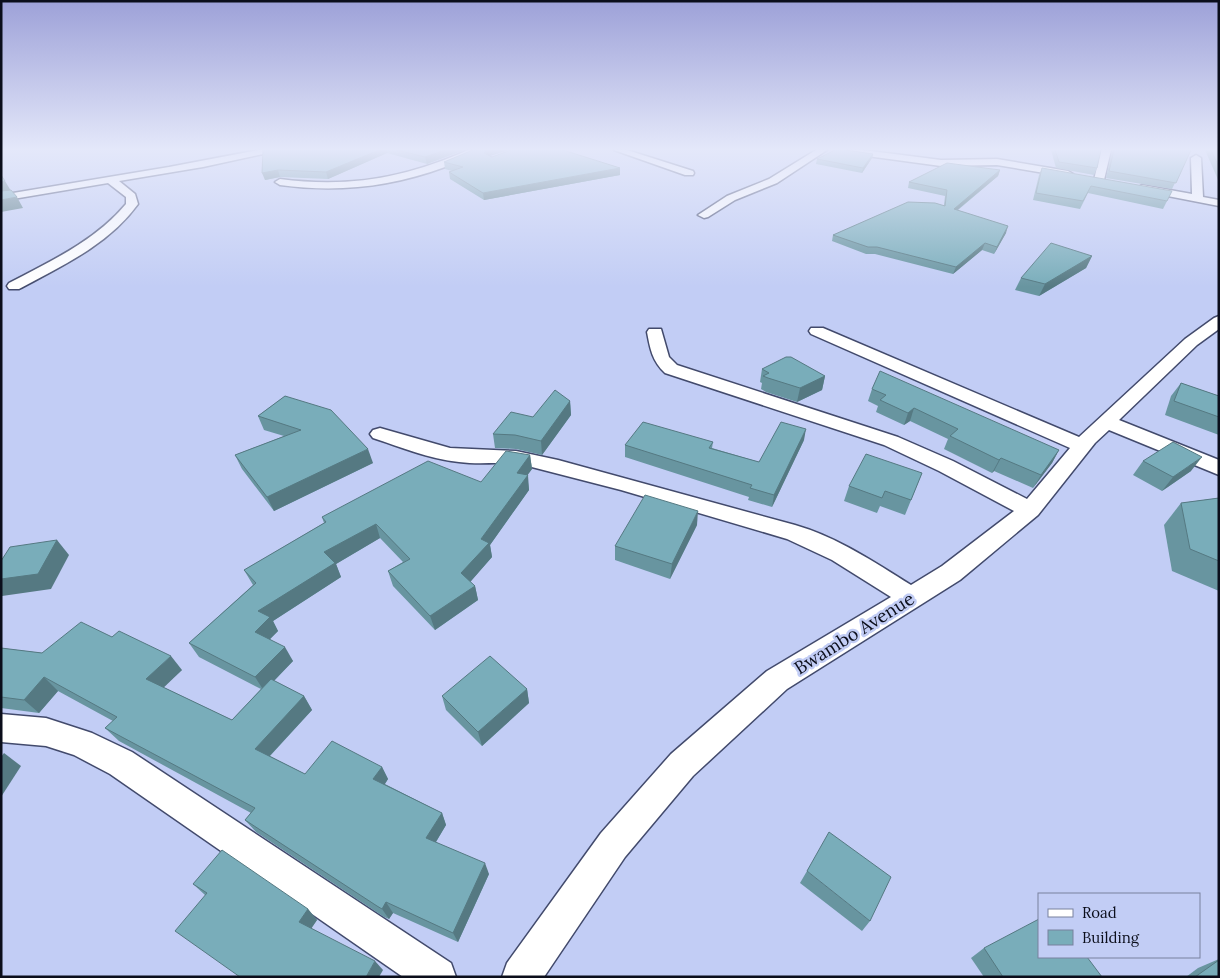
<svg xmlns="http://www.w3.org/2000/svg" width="1220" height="978" font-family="Lora,serif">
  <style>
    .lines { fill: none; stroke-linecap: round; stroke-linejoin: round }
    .street-casing { stroke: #424a6c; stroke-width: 3 }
    .street { fill: #fff; fill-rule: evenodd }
    .wall { fill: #6895a0 }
    .shaded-wall { fill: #557982 }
    .building { fill: #79adba; stroke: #557982 }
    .labels { text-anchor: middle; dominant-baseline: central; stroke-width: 5; stroke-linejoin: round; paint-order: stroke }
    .near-street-label { font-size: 18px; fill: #0b0e1b; stroke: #c2cdf5 }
  </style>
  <rect width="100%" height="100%" fill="#c2cdf5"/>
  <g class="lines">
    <!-- street casing -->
    <g class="street-casing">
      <g id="street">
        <path d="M258,150h16l-2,2 -69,15 -84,14 16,13 3,10c-30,41 -76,62 -119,85h-10l-2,-3 2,-3c42,-22 86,-42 117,-79v-7l-18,-14 -107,18v-6l168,-28z"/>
        <path d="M468,150h12c-8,8 -24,12 -35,17 -54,20 -108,26 -165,18l-5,-3 5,-3c69,9 125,-1 188,-29z"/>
        <polygon points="614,150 627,150 693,171 694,173 693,175 685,175"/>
        <polygon points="816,150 827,150 777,183 735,200 708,217 704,218 698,215 727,196 769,179"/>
        <polygon points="840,150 863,150 941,160 997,159 1068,171 1073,174 1068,177 997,165 941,166 845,153"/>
        <polygon points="1101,150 1111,150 1104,180 1099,183 1094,180"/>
        <polygon points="1196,155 1201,158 1203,197 1219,200 1219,206 1142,191 1137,188 1142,185 1192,194 1191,158"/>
        <path d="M1219,316v13l-22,16 -78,75 100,40v15l-110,-45 -14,13 -57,72 -78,65 -173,109 -94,87 -68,81 -81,120h-42l5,-14 94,-130 70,-79 96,-83 124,-74 -59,-37 -45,-21 -166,-49 -97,-25c-22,-4 -44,0 -65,-3 -30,-3 -58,-15 -86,-24l-3,-4 3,-4 7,-2 70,20 66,3 42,9 237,65c42,12 79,37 116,60l31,-19 72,-55 -75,-40 -55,-26 -219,-72c-13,-12 -15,-25 -18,-41l2,-3h12l8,28 8,8 221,72 55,24 74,38 43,-51 -259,-114 -2,-3 2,-3h12l256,109 106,-98 29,-21z"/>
        <polygon points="1,714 46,718 92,733 132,752 451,963 456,977 403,977 110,774 74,755 46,746 1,742"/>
      </g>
    </g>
    <!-- street -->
    <use href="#street" class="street"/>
  </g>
  <!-- wall -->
  <g class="wall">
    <polygon points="263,150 464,150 427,164 387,153 328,179 280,177 265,180"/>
    <polygon points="473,150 509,150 490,156 492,157 620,168 620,175 484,200 450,179 449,172 452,171 445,169 444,162"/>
    <polygon points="846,150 873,154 872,158 862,173 816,164 817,159"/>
    <polygon points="1051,150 1101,150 1097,168 1094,175 1056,168"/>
    <polygon points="1111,150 1191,150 1172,189 1106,178 1112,150"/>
    <polygon points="1205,150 1219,150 1219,182"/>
    <polygon points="1042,168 1167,201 1163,209 1088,193 1080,209 1033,200 1039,175"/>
    <polygon points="1000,170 998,176 958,210 1006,233 994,254 982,250 953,274 875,254 866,254 832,241 833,235 944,205 945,196 908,188 909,182"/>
    <polygon points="1092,256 1086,268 1039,296 1015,290 1021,278"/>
    <polygon points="762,369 825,376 822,390 797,402 766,392 761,389 762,383 760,382"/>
    <polygon points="1181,383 1219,396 1219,435 1165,415 1171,396"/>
    <polygon points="872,389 1059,450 1052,463 1033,488 994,471 992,473 944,449 948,439 910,421 904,425 876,412 878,406 868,401"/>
    <polygon points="285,396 373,463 274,511 242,469 235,455 284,436 264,430 258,416"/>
    <polygon points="570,401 571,415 542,455 516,449 495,448 493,434"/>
    <polygon points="804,440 772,507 748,500 749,497 625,457 625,445 713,442 712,448 759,462"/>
    <polygon points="530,455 532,469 527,475 529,490 490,545 492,557 470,582 475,586 478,600 435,630 393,586 388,571 403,562 380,538 336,564 341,577 273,621 278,631 270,639 293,661 274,681 304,696 312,710 270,756 305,774 382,767 388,779 385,784 442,813 446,825 436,842 489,874 458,942 393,913 389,919 384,917 256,832 245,820 251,813 119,741 105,728 113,721 58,691 39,713 1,708 1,648 182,670 163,687 232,720 261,689 199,657 189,643 253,585 244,570 324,523 322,517 481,482"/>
    <polygon points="1143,461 1191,471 1162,491 1133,475"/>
    <polygon points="922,473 905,515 880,506 877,513 844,501 849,486"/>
    <polygon points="1219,498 1219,591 1172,571 1164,525 1181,503"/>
    <polygon points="697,525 670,579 615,560 615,546"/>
    <polygon points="527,689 529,703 482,746 446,710 442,696"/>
    <polygon points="807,871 870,921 862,931 800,883"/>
    <polygon points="193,884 308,909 317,920 311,928 383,970 205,895"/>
    <polygon points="984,948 1102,977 984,977 971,958"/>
    <polygon points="1219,959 1219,977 1186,977 1198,968"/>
  </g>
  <!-- shaded-wall -->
  <g class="shaded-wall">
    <polygon points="379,150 387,150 387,153 328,179 326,172"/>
    <polygon points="445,150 464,150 427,164 425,157"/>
    <polygon points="486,150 509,150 486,157 484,153"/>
    <polygon points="873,154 872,158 862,173 863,168"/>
    <polygon points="620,168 620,175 484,200 483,193"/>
    <polygon points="278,170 280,177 265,180 262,173"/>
    <polygon points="1000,170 998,176 951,215 954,209"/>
    <polygon points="5,181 11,191 1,193 1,182"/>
    <polygon points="17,197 23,208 1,212 1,200"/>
    <polygon points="1008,226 1006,233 994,254 997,247"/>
    <polygon points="985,243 982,250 953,274 956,267"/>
    <polygon points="1092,256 1086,268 1039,296 1045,284"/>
    <polygon points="825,376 822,390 797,402 800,388"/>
    <polygon points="570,401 571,415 542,455 541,441"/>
    <polygon points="914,408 910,421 904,425 908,413"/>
    <polygon points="806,429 804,440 772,507 774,495"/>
    <polygon points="368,449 373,463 274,511 267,497"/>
    <polygon points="1059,450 1052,463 1033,488 1041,475"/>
    <polygon points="530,455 532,469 519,487 517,473"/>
    <polygon points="1202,457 1191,471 1162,491 1173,477"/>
    <polygon points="1001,458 994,471 992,473 999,460"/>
    <polygon points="528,475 529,490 490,545 492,557 465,588 461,573 481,539"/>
    <polygon points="698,511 697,525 670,579 672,564"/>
    <polygon points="376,524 380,538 336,564 341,577 273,621 278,631 263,646 255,632 258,611 324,552"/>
    <polygon points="57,540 69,555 51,589 2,596 1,594 1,579"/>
    <polygon points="475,586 478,600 435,630 430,616"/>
    <polygon points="285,647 293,661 264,691 255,677"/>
    <polygon points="171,656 182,670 158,693 146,679"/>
    <polygon points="44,677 58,691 39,713 24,700"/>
    <polygon points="527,689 529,703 482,746 478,732"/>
    <polygon points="304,696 312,710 264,762 255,749"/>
    <polygon points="4,753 21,766 1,797 1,757"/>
    <polygon points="382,767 388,779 380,791 373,779"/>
    <polygon points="442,813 446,825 431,850 426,838"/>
    <polygon points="485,863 489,874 458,942 453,933"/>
    <polygon points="386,902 393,913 389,919 382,909"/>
    <polygon points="308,909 317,920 309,932 299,922"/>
    <polygon points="375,961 383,970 379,977 366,977"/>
  </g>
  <!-- building -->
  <g class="building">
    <polygon points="263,150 379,150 326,172 278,170 262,173"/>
    <polygon points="397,150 445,150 425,157"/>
    <polygon points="473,150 488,150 486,150 484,153 492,157 511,150 563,150 620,168 483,193 449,172 463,167 444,162"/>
    <polygon points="835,150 845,150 873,154 863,168 817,159"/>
    <polygon points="1055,150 1101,150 1097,168 1059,162"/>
    <polygon points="1114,150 1191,150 1176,183 1109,171"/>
    <polygon points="1211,150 1219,150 1219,167"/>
    <polygon points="947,163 1000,170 954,209 1008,226 997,247 985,243 956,267 877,247 868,247 833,235 908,202 935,203 945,206 947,190 909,182"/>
    <polygon points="1042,168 1172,191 1167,201 1091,186 1083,201 1036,193"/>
    <polygon points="1,175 5,181 1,182"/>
    <polygon points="11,190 17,197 1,200 1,191"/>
    <polygon points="1051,243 1092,256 1045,284 1021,278"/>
    <polygon points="786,357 791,357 825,376 800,388 768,378 763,376 769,373 762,369"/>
    <polygon points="880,371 1059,450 1041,475 1001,458 999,460 950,436 958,429 914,408 908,413 880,400 886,395 872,389"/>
    <polygon points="1181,383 1219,396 1219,417 1174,401"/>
    <polygon points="555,390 570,401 541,441 515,435 493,434 511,412 533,417"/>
    <polygon points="285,396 331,410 368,449 267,497 235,455 301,430 258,416"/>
    <polygon points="643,422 713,442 709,448 759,462 781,422 806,429 774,495 750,488 752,485 625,445"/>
    <polygon points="1173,442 1202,457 1173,477 1143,461"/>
    <polygon points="506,451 530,455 517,473 528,475 481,539 489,543 461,573 475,586 430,616 388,571 410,559 376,524 324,552 335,563 258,611 270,617 255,632 285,647 255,677 189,643 256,583 244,570 326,522 322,517 428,461 481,482"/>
    <polygon points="866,454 922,473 911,500 885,491 882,498 849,486"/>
    <polygon points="645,495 698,511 672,564 615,546"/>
    <polygon points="1219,498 1219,561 1190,549 1181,503"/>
    <polygon points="57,540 38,574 1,579 1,561 10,547"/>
    <polygon points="81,622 112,637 119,631 171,656 146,679 232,720 271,679 304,696 255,749 305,774 332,741 382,767 373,779 442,813 426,838 485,863 453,933 386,902 382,909 377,906 245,820 255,808 105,728 117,717 44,677 24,700 1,697 1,648 42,653"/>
    <polygon points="490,656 527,689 478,732 442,696"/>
    <polygon points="829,832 891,877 870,921 807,871"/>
    <polygon points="222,850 308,909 299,922 375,961 366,977 240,977 175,931 207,893 193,884"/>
    <polygon points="1039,919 1039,957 1087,957 1102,977 1003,977 984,948"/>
    <polygon points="1219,960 1219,977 1195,977"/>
  </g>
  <!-- sky -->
  <linearGradient id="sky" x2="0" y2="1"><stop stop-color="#9da1d8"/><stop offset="0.52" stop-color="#e4e8fa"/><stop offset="1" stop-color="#e4e8fa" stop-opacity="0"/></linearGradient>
  <rect width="1220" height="287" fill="url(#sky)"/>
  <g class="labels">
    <!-- near-street labels -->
    <g class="near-street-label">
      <text transform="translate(854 633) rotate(-32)">Bwambo Avenue</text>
    </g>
  </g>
  <!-- border -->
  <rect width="1220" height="978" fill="none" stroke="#0b0e1b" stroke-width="5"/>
  <!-- legend -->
  <rect x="1038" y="893" width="162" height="65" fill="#c2cdf5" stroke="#79819e"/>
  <rect x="1048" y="909" width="25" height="8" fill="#ffffff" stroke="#79819e"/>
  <text x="1082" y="918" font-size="15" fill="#0b0e1b">Road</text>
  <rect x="1048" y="930" width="25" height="15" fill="#79adba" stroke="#79819e"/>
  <text x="1082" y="943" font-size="15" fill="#0b0e1b">Building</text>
</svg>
